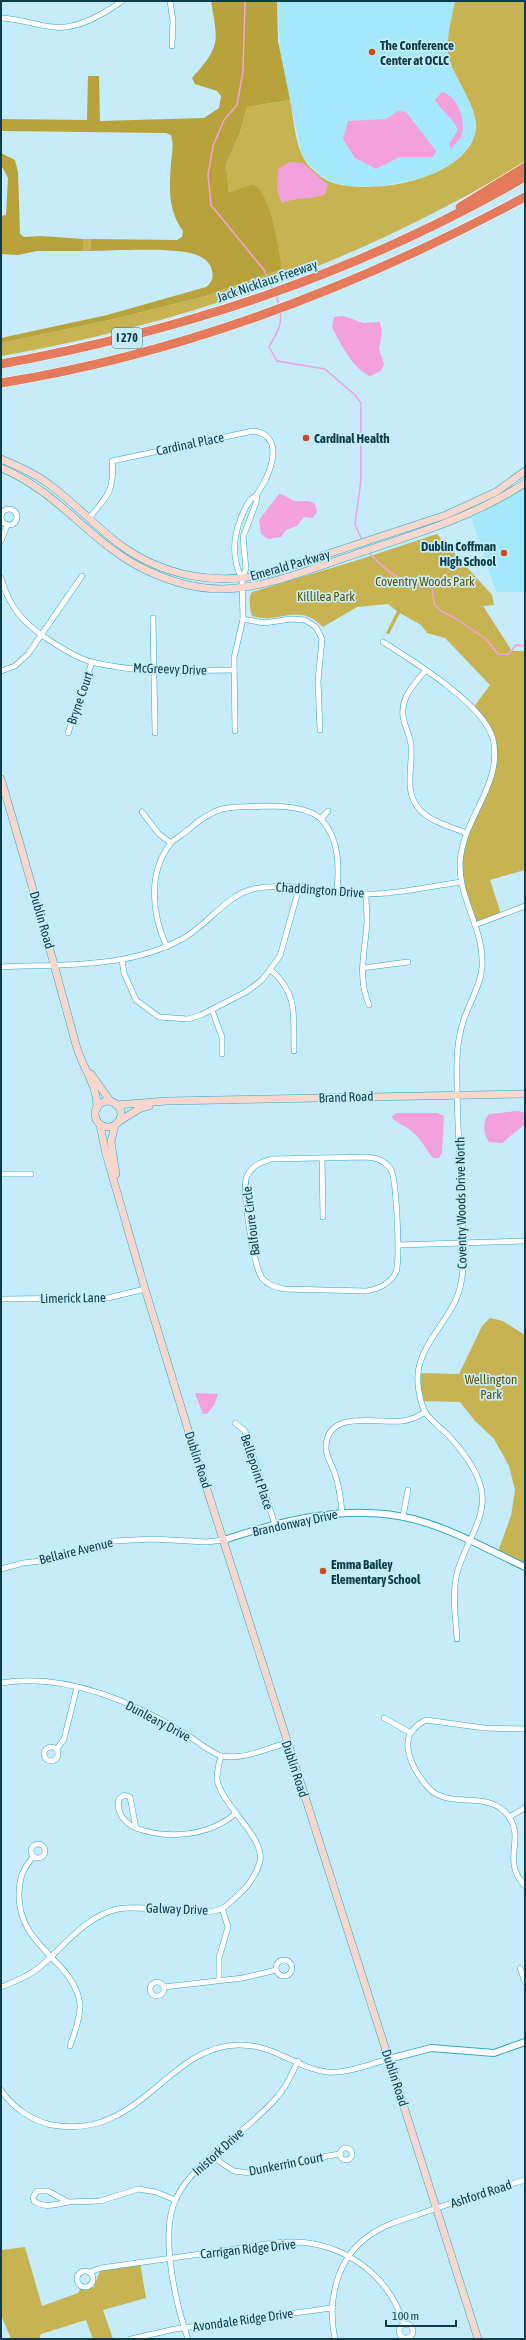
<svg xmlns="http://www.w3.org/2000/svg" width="526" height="2340" font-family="'Asap Condensed',sans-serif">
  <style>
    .built { fill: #a6e8fb }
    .green { fill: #c8b353 }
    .forest { fill: #b8a23c }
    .water { fill: #f3a1dd }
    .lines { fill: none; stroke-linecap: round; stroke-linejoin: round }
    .stream { stroke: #f3a1dd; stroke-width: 1.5 }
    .minor-casing { stroke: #32a9c5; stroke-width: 6 }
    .tertiary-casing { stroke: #32a9c5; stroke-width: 8 }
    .secondary-casing { stroke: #32a9c5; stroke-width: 8 }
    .motorway-casing { stroke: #fff; stroke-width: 10 }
    .minor { stroke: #fff; stroke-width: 5 }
    .tertiary { stroke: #fff; stroke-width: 6 }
    .secondary { stroke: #f7d7ce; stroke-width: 7 }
    .motorway { stroke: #e37b5c; stroke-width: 9 }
    .poi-dot { fill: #d1491b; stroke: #c5ecf8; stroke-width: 1.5 }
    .labels { text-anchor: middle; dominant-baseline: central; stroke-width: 3.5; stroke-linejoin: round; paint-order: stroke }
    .shield { fill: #c5ecf8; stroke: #44727e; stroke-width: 1 }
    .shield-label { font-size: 12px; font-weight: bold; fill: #0c3e4a }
    .poi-label { font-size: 13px; font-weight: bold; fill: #0c3e4a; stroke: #c5ecf8; text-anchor: start }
    .street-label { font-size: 13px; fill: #0c3e4a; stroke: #c5ecf8 }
    .park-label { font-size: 13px; fill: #635401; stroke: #c5ecf8 }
  </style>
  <rect width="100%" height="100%" fill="#c5ecf8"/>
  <!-- built -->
  <g class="built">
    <polygon points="277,1 455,1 449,37 455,74 472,107 476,124 475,135 467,149 455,162 426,177 376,187 347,186 327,180 310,166 302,155 281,60"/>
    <polygon points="525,483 525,592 496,592 470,514"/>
  </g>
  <!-- green -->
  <g class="green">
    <path d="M455,1h70v161c-162,98 -338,162 -524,194v-13l104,-22 101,-25 76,-27 -29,-85 -24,10 -3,-30 14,-31 7,-26 43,-7c4,20 5,50 19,66 5,5 13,12 19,15 39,16 134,0 147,-47 7,-22 -20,-54 -26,-76 -4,-18 3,-40 6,-57z"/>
    <polygon points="83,239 91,239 90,251 83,251"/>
    <path d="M437,534l55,61 2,10 -11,1 29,45h13v219l-35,10 11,34 -26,11 -14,-43 -1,-27 20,-50 14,-47 -4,-30 -17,-20 17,-23 -45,-47 -18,-5 -6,-8 -21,-12 -11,21 -3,-1 11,-22 -9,-7 -31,3 -34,20c-26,-26 -43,-2 -71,-11 -2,-6 -4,-19 0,-24l109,-33z"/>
    <polygon points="490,1318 503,1321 525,1335 525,1567 497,1554 511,1516 515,1490 509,1466 494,1439 475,1421 460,1402 422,1401 419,1373 459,1374 482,1326"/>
    <polygon points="25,2247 42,2306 78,2293 80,2289 94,2287 101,2268 140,2263 146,2298 103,2310 113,2339 93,2339 86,2320 41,2334 39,2339 11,2339 1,2315 1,2250"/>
  </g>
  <!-- forest -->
  <g class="forest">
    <path d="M211,1h66l1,40 12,59 -43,7 -7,26 -14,31 3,29 24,-9c19,11 25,64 29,85l-76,27 -101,25 -104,22v-5l106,-23 99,-28c5,-4 8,-9 6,-16 -1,-6 -5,-11 -11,-14 -18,-11 -87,-6 -111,-6l1,-12 86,1 5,-3 1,-6c-15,-20 -14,-44 -12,-68 1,-10 3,-18 0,-28l-5,-2 -165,-2v-12l86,1 1,-44h11l1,45 104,-3 15,-10 2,-12 -4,-5 -22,-7 -3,-6c29,-32 26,-36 19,-77z"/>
    <polygon points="1,153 15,160 18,172 20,234 24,237 41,236 83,239 83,251 37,251 18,255 1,254 1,216 6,215 8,178 1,165"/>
  </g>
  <!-- water -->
  <g class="water">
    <path d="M442,92c16,4 25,30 19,45 -2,4 -7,8 -10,12l-2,-5 9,-14c-5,-13 -16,-18 -23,-30z"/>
    <polygon points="398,111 406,112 436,151 433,157 400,157 376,169 355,158 343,139 348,121 386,119"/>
    <path d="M290,162l13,1 25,22 -3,9c-16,7 -26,2 -43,9l-5,-13 1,-21z"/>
    <path d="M344,316l19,7 17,-1 2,11 -3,16 5,15 -3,7 -11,5c-17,-7 -30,-33 -38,-49l2,-10z"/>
    <path d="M279,494c7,1 10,5 16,7 8,1 13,-2 20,3l2,8 -4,6 -9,-1 -7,9 -11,4 -5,7 -13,2 -7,-5 -2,-14z"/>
    <path d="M518,1111l7,2 -1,12 -22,18 -13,-1c-6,-9 -7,-20 0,-28z"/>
    <path d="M396,1113h41l7,3 -2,36 -3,6h-6c-8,-10 -13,-21 -23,-28 -5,-5 -15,-7 -18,-13z"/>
    <polygon points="195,1393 218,1394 214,1405 207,1414 203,1414"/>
  </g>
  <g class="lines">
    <!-- stream -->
    <g class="stream">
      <polyline points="245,1 243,71 237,105 224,120 213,146 208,175 211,205 264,270 273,290"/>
      <polyline points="276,295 279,305"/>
      <path d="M280,312c3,13 -5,24 -11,35l8,14 48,8 30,26 6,8v77l-6,44 7,16"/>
      <path d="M368,552c11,11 23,23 37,29 8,3 14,-2 27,5l2,18 7,7 14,7 31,21 12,15h11l7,-9 9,1"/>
    </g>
    <!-- minor casing -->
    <g class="minor-casing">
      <g id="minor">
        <polyline points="170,1 173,21 172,46"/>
        <path d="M1,18c20,1 34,7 52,9 23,3 51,-13 69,-26"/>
        <circle cx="9" cy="517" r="8"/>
        <path d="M89,518c18,-21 26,-28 23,-57l141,-30c34,4 17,45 4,63 -2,3 -5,4 -7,6 -6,9 -12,24 -14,34 -3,14 -1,33 6,44"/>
        <polyline points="1,541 7,525"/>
        <path d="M1,578c8,29 23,46 48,62 14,9 28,18 43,22 47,12 95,8 142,8"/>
        <polyline points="153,618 155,733"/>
        <polyline points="243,619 264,623 291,619 305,620 316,627 322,639 318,681 320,730"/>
        <path d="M383,642c30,19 101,62 110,97 10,42 -26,76 -32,115 -7,40 24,73 21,113 -1,17 -12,35 -18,52 -4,12 -7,30 -7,43 -1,48 3,96 5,144 1,26 4,52 -1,77 -5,31 -35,53 -42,84 -3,12 0,31 5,43 4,9 16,17 23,24 14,15 27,31 33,50 11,33 -19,63 -24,94 -4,20 0,41 1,61"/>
        <path d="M426,670c-7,8 -16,18 -20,27 -9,21 3,31 5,48 2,22 -8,47 9,65 11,12 32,17 46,23"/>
        <polyline points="1,671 15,666 28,654 82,576"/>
        <polyline points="235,731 234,658 243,619 242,578 246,569 243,537 256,503 257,494"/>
        <polyline points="68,733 92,662"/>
        <polyline points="142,812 159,834 171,843"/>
        <polyline points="321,819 328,811"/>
        <path d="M366,894c0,10 1,19 1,28 -2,31 -10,53 2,83"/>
        <polyline points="475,925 525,906"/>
        <path d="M167,947c-15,-32 -20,-74 4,-104 5,-5 12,-9 17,-13 10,-9 20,-17 34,-21 14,-3 30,-2 45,-3 16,0 43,1 55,14 18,20 17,48 15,72"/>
        <polyline points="122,960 124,973 136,1000 159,1017 188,1019 201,1015 246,992 262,980 280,956 299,888"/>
        <path d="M1,967c60,-3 126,2 181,-28 25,-13 43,-43 71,-50 37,-8 75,5 112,5 28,1 67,-8 96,-12"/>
        <polyline points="362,968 408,962"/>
        <path d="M270,969c29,25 23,47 24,82"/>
        <polyline points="212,1010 222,1037 222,1054"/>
        <path d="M366,1157c10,1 18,3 24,11 7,8 10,93 6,104 -6,12 -17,17 -30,19l-82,-2c-9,-2 -16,-4 -22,-11 -8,-11 -21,-90 -15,-102 5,-11 15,-14 24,-17z"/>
        <polyline points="322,1158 323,1217"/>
        <polyline points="1,1174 31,1174"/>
        <polyline points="398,1245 525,1241"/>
        <polyline points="1,1299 108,1298 145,1289"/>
        <polyline points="235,1423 245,1431 275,1525"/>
        <path d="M342,1513c-1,-13 -3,-27 -7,-39 -3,-9 -9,-18 -9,-26 0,-40 53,-24 76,-27 9,-1 16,-4 23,-9"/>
        <polyline points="403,1516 408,1490"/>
        <polyline points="1,1569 23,1563 50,1560 113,1541 153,1539 206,1542 224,1540"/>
        <path d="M1,1683c63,-10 128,17 181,49 13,7 24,18 39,24 24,4 43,-7 66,-13"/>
        <polyline points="384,1718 411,1733"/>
        <path d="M525,1729l-41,-1 -58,-8c-24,12 -21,30 -10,51 5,7 10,16 17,21 23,16 58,-2 76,25 16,23 -8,44 16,69"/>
        <circle cx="51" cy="1754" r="7"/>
        <polyline points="57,1749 64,1739 77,1687"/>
        <path d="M124,1795l6,2 6,31c-12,-5 -20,-16 -17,-29z"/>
        <polyline points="509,1817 525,1808"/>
        <path d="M136,1828c32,12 74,8 100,-15"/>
        <circle cx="38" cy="1851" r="7"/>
        <path d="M33,1857c-10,12 -13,19 -14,35 -2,56 55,67 61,112 1,13 -6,30 -10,42"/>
        <circle cx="284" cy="1968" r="8"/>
        <polyline points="520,1968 525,1982"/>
        <polyline points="219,1980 219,1958 228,1927 222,1908"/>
        <circle cx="157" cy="1989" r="7"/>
        <path d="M1,1987c14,-5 28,-11 40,-21 23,-20 45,-50 77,-57 28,-6 84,11 105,-1 6,-4 11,-9 16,-14 9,-7 18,-21 21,-33 5,-24 -39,-56 -43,-82 0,-7 2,-16 4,-23"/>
        <polyline points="164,1987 243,1978 276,1970"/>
        <path d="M1,2090c11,17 31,31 51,35 88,16 115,-79 186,-80 37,-1 57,23 89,27 19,2 43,-8 62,-13"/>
        <circle cx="346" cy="2154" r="6"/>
        <polyline points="214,2155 220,2162 234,2171 250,2173 302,2160 340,2154"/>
        <path d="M37,2191h11l20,11c-11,2 -24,7 -34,-1l-1,-4z"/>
        <polyline points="68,2202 100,2201 138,2189 156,2192 175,2200"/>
        <circle cx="85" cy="2279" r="8"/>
        <path d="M90,2272l11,-4c38,-5 76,-11 114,-16 24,-3 48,-9 72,-10 53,-2 102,31 117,83"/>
        <circle cx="406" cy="2331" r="7"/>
        <polyline points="131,2339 175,2329 332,2308"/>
        <path d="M188,2339c-12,-34 -29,-107 -12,-140 6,-14 17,-26 28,-36 24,-23 53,-42 74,-67 9,-10 14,-23 20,-35"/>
        <path d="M335,2339c-8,-37 1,-81 35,-104 14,-10 31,-15 47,-20 36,-13 72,-24 108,-35"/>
      </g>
    </g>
    <!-- tertiary casing -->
    <g class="tertiary-casing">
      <g id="tertiary">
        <path d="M224,1540c59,-20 126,-37 189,-21 39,10 76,31 112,48"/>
        <polyline points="389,2059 431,2048 494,2053 525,2042"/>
      </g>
    </g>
    <!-- secondary casing -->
    <g class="secondary-casing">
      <g id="secondary">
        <path d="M1,459c19,8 37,16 53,29 23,18 43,39 65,56 45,33 98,42 151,29l176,-58 50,-23 29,-21"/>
        <path d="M1,468c59,24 91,77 145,102 23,11 50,19 76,19 46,-1 88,-20 131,-34 59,-20 119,-37 172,-72"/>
        <path d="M1,779c26,88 51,177 75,266 6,22 22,41 21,63"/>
        <polyline points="91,1074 111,1102"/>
        <circle cx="108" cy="1114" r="13"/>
        <polyline points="116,1105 167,1101 525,1094"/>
        <polyline points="118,1122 139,1109 149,1106"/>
        <polyline points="100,1125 106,1154 145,1289 190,1436 478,2339"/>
        <polyline points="115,1125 111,1142 116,1174"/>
      </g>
    </g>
    <!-- motorway casing -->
    <g class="motorway-casing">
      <g id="motorway">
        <polyline points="460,207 525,167"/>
        <path d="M1,364c189,-35 357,-91 524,-187"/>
        <path d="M1,383c185,-30 360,-98 524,-186"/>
      </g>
    </g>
    <!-- minor -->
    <use href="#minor" class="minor"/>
    <!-- tertiary -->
    <use href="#tertiary" class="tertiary"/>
    <!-- secondary -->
    <use href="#secondary" class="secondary"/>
    <!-- motorway -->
    <use href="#motorway" class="motorway"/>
  </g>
  <!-- markers -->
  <g class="poi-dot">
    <circle cx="372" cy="52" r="4"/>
    <circle cx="306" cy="438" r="4"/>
    <circle cx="504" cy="553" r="4"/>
    <circle cx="323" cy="1571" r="4"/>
  </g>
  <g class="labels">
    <!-- shield labels -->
    <rect class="shield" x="112" y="328" width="30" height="20" rx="3"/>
    <g class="shield-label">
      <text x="127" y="338">I 270</text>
    </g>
    <!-- poi labels -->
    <g class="poi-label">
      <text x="380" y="45">The Conference<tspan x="380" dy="15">Center at OCLC</tspan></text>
      <text x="314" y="438">Cardinal Health</text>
      <text x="496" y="546" text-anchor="end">Dublin Coffman<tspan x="496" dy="15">High School</tspan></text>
      <text x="331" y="1564">Emma Bailey<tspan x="331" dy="15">Elementary School</tspan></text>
    </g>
    <!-- street labels -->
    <g class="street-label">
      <text transform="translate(267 281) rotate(-19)">Jack Nicklaus Freeway</text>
      <text transform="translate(190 444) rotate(-12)">Cardinal Place</text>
      <text transform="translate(290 565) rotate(-16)">Emerald Parkway</text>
      <text transform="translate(170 669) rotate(2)">McGreevy Drive</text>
      <text transform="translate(80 698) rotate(-71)">Bryne Court</text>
      <text transform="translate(320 890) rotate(4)">Chaddington Drive</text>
      <text transform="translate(42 920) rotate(74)">Dublin Road</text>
      <text transform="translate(346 1097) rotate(-2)">Brand Road</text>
      <text transform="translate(461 1203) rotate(-91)">Coventry Woods Drive North</text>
      <text transform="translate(251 1221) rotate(-97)">Balfoure Circle</text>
      <text transform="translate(73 1298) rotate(-1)">Limerick Lane</text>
      <text transform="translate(198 1460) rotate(72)">Dublin Road</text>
      <text transform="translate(257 1472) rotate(72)">Bellepoint Place</text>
      <text transform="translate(295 1523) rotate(-12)">Brandonway Drive</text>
      <text transform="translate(76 1551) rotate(-14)">Bellaire Avenue</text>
      <text transform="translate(158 1721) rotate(28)">Dunleary Drive</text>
      <text transform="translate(295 1769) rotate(72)">Dublin Road</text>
      <text transform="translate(177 1909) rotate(2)">Galway Drive</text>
      <text transform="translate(395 2078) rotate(72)">Dublin Road</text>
      <text transform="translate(218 2152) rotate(-42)">Inistork Drive</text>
      <text transform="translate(286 2164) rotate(-11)">Dunkerrin Court</text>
      <text transform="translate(481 2194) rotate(-18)">Ashford Road</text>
      <text transform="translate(248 2249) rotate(-6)">Carrigan Ridge Drive</text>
      <text transform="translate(243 2320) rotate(-8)">Avondale Ridge Drive</text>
    </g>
    <!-- park labels -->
    <g class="park-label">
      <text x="425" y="581">Coventry Woods Park</text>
      <text x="326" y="596">Killilea Park</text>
      <text x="491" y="1379">Wellington<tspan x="491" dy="15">Park</tspan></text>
    </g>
  </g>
  <!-- border -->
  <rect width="526" height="2340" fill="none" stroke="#0c3e4a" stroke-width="4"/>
  <!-- scale -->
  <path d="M386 2320v6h70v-6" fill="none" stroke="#0c3e4a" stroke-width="2"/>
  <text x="392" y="2320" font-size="12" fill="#0c3e4a" stroke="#c5ecf8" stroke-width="3" paint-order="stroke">100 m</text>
</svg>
